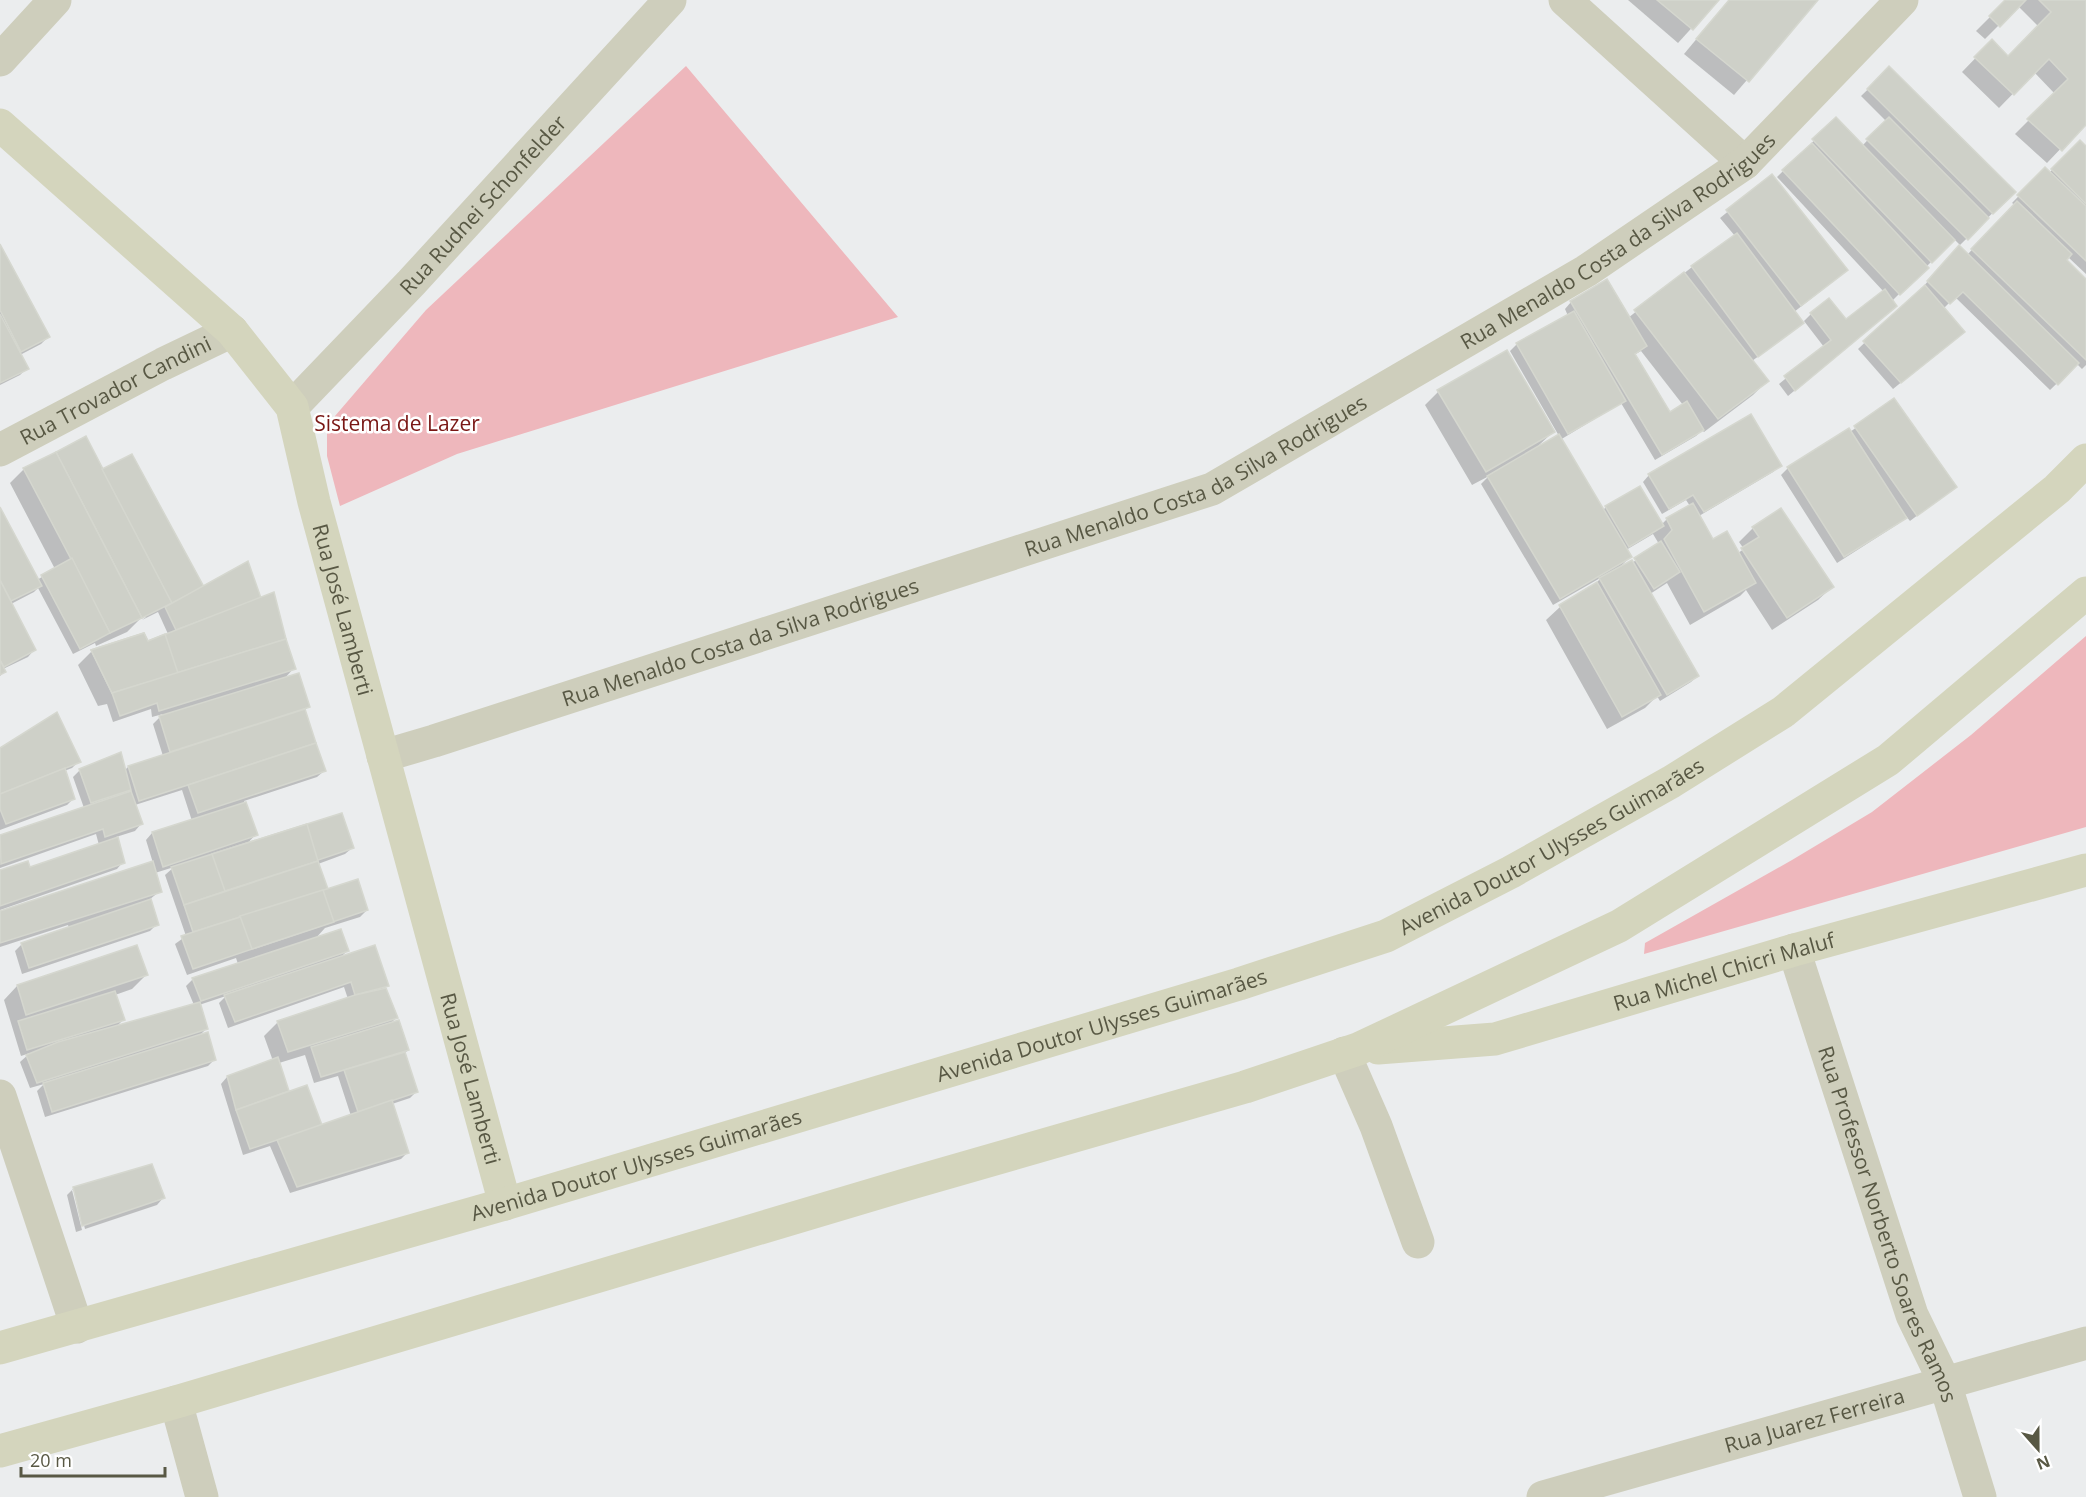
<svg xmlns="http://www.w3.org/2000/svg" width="2086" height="1497" font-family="'Open Sans',sans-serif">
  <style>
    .green { fill: #eeb7bc }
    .shadow { fill: #0003; fill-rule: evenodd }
    .building { fill: #ced0c8; stroke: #d5d7cf; stroke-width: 1.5 }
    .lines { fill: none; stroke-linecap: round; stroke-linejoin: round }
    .street { stroke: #cecebc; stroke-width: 33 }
    .secondary { stroke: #d4d5bd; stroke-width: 33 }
    .labels { text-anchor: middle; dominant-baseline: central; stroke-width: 5; stroke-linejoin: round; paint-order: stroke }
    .street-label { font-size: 21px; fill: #585844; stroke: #fff }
    .park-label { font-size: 21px; fill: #791715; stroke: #fff }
  </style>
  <rect width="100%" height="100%" fill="#ebedee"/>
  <!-- green -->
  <g class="green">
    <polygon points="686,66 898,317 457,454 340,506 327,456 327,433 335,416 426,310"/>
    <polygon points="2086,636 2086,827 1644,954 1645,943 1792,860 1872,812 1971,735"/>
  </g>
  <!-- shadow -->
  <g class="shadow">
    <polygon points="1628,0 1717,0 1678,43"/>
    <polygon points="1729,0 1816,0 1734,95 1684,54"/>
    <polygon points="2007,0 2086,0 2086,122 2047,163 2015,134 2055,94 2034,72 1999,108 1962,72 1992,41 2008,58 2039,27 2018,6 1985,39 1976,31"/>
    <polygon points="1890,68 2014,192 1960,245 1954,239 1892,301 1889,312 1788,396 1779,384 1824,347 1804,321 1811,314 1846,321 1884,292 1777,177 1836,119 1862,146 1886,121 1861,96"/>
    <polygon points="2080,142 2086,148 2086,274 2068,257 2065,260 2086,281 2086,365 2082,369 2077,364 2050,390 1955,297 1943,309 1956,338 1893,389 1858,349 1922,288 1952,254 1967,255 2015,205 2012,203 2045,169 2049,173"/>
    <path d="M1772,176l67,101 -45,35 1,17 -43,32 15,20 -14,14 -49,37 -2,-2 -6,6 -41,24 -34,-57 -61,37 42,71 4,-4 56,17 5,-5 23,-13 -4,-6 -24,14 -19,-32 6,-7 131,-10 -7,7 -74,44 13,25 26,12 6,-4 -5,-7 14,-14 28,-18 51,77 -14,13 -46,30 -26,-40 -6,6 -50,29 -23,-42 -17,11 47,82 -6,6 -31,19 -3,-5 -12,12 -38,21 -61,-109 14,-13 33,-21 9,-9 -49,28 -72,-121 8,-8 -17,9 -47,-80 13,-13 115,40 -15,14 21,-10 -49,-85 7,-7 51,-28 -3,-7 6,-7 57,16 64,-51 43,-31 -15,-18zM1641,351l42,54 -14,9 -35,-59zM1653,534l6,10 -27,19 -12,4 10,-10 -4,-7z"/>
    <polygon points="0,247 48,337 41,344 20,355 27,368 20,375 0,385"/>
    <polygon points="1894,400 1956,486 1910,521 1906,516 1898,524 1837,563 1781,475 1788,468 1850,432"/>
    <path d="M24,469l78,2 101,117 57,12 34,68 -10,11 25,27 -5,5 20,60 -7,6 -73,24 12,33 -10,11 106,3 -7,6 -27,10 9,26 40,20 -7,7 -35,11 -10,11 32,12 -8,8 48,26 -2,3 11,30 -7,7 19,25 -4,4 13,37 -7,7 -18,6 15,49 -6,6 -111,34 -20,-47 -27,9 -22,-71 6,-7 46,-16 -9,-25 14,-14 70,-23 -4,-12 -116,41 -9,-25 7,-7 -27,9 8,23 -9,9 17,22 -7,7 -163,51 -8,-26 7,-7 -14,4 -10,-26 10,-9 -9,3 -17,-56 13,-14 129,-11 -14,14 -17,6 8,25 -8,8 79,-23 -8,-19 7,-7 45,-15 -2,-6 -49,17 -12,-31 11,-8 -21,-61 9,-8 -19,6 5,18 -11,9 8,24 -7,7 -128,43 -7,-23 7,-7 47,-16 -1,-3 -68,22v-34l153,-50 -7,-23 6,-7 40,-12 -10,-31 -47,15 6,19 -6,7 -19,6 7,25 -6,7 -117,41v-38l29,-3 70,-24 -3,-11 -96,34v-31l84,-29 -11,-31 7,-7 44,1 4,-4 35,-11 -10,-32 10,-10 -11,3 -1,-8 -38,13 -6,-18 -9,2 -20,-41 14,-14 55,-8 21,-9 -10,-22 -16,8 4,-3h-4l-15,15 -31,14 -1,-3 -22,11 -35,-66 -4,4 -23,12 23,46 -6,7 -25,12 1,3 -4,4v-166l37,70 18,-11 -45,-86zM305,1055l9,28 24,-7 13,40 -30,10 -32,-33 -10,-30z"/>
    <polygon points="0,750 79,761 72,768 64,771 74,798 67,805 0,830"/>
    <polygon points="74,1188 163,1198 157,1205 85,1229 75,1190 72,1190 82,1230 76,1232 67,1195"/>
  </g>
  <!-- building -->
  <g class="building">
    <polygon points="1657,0 1719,0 1693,30"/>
    <polygon points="1729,0 1818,0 1749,82 1696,39"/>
    <polygon points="2005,0 2026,0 2000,27 1989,16"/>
    <polygon points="2039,0 2086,0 2086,125 2062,151 2027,119 2068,79 2049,59 2014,95 1974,57 1992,39 2008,56 2051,12"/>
    <polygon points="1889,66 2016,192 1993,214 1867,89"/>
    <polygon points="1836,117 1955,240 1932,263 1812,139"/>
    <polygon points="1889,117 1989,218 1968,240 1866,139"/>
    <polygon points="2080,140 2086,146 2086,204 2051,169"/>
    <polygon points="1812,143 1929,268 1900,295 1782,170"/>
    <polygon points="2045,167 2086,206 2086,261 2017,195"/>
    <polygon points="1772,174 1848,270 1801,306 1726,210"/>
    <polygon points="2017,201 2072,254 2067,260 2086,279 2086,360 1971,249"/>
    <polygon points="1737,233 1804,323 1758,357 1691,266"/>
    <polygon points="0,244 50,337 21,352 0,310"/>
    <polygon points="1959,245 2079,363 2058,385 1963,292 1950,304 1927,281"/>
    <polygon points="1684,272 1769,381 1718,419 1634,310"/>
    <polygon points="1607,279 1647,346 1635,354 1670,412 1687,401 1704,430 1662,455 1570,301"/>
    <polygon points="1925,285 1965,332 1901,383 1863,341"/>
    <polygon points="1885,289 1897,306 1795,391 1784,376 1831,340 1810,313 1829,298 1846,319"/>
    <polygon points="1574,311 1626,401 1568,434 1516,343"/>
    <polygon points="0,314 29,369 0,383"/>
    <polygon points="1507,350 1555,432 1486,472 1437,390"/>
    <polygon points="1894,398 1957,487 1917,516 1854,426"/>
    <polygon points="1751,414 1782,466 1704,512 1693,495 1669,509 1648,474"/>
    <polygon points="1849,428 1907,518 1844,557 1787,467"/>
    <polygon points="1559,434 1632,557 1560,599 1487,476"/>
    <polygon points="86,436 172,603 142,618 56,452"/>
    <polygon points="56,452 142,618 110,633 23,468"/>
    <polygon points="132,454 204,587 172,603 102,469"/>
    <polygon points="1640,486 1664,526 1629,547 1605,506"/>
    <polygon points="1693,503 1713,539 1727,531 1756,583 1704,612 1664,539 1672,530 1666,518"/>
    <polygon points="0,507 42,586 11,601 0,580"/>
    <polygon points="1781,508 1834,587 1787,618 1741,548 1759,537 1752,527"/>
    <polygon points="1661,541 1680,572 1654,589 1634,558"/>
    <polygon points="72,558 110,633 80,649 41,575"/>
    <polygon points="1632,560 1699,676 1667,695 1599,578"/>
    <polygon points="248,561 261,598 176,630 165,607"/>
    <polygon points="0,580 36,650 4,667 0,660"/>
    <polygon points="1597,582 1661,695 1622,717 1559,605"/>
    <polygon points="274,592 286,639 112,693 91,650 144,633 148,641"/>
    <polygon points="144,633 148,641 165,634 178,673 112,693 91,650"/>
    <polygon points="286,639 296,669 159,711 157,703 120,716 112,693"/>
    <polygon points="0,660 6,672 0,675"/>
    <polygon points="299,673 310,707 170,752 159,716"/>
    <polygon points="305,709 316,743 139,801 128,766"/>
    <polygon points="57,712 81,762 0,794 0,748"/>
    <polygon points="316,743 326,771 198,813 188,785"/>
    <polygon points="121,752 131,790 91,803 79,769"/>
    <polygon points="65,768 75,799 6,824 0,809 0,794"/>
    <polygon points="131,791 143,824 105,837 103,829 1,864 0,835"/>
    <polygon points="246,802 258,835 163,867 152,832"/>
    <polygon points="342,813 354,848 184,905 171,867"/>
    <polygon points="307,824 318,861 225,891 212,854"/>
    <polygon points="118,837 125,863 0,906 0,870 28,861 30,867"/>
    <polygon points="153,861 162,892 0,943 0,911"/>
    <polygon points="318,861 328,889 193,932 184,905"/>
    <polygon points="358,879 368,910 193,969 181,936"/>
    <polygon points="323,890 334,922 252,949 240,916"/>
    <polygon points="151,899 159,925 29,968 21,943"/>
    <polygon points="341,929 349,951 201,1001 192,978"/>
    <polygon points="137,945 148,975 26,1015 17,985"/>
    <polygon points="375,945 389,986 355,995 351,982 235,1022 224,995"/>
    <polygon points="386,988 398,1018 288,1052 277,1021 355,995"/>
    <polygon points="115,991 125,1020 27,1050 18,1021"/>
    <polygon points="200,1002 208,1029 37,1083 26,1055 58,1042"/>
    <polygon points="399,1020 409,1050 321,1077 311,1047"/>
    <polygon points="208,1032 216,1060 52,1112 43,1083"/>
    <polygon points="405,1052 418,1092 358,1112 344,1070"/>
    <polygon points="278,1057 289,1091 236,1110 227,1076"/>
    <polygon points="307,1085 322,1125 250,1149 236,1110"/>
    <polygon points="392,1100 409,1153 297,1187 277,1140"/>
    <polygon points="152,1164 165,1198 82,1226 73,1187"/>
  </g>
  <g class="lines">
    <!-- street -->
    <g class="street">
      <polyline points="1565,0 1745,163"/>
      <polyline points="0,60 55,0"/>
      <path id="s1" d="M292,407l119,-124 259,-283"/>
      <path id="s2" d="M0,450l163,-86 69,-33"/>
      <path id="s3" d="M383,756l51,-15 778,-252 374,-218 159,-108 157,-163"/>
      <path id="s4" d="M1794,950l118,365 33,68 35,114"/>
      <polyline points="1344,1053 1376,1126 1418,1242"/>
      <polyline points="0,1096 77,1327"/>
      <polyline points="176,1402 202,1497"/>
      <path id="s5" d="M1543,1497l543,-154"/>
    </g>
    <!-- secondary -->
    <g class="secondary">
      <path id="s6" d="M0,125l232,206 60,76 22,95 191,702"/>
      <path id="s7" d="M1378,1048l117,-9 299,-89 292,-80"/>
      <path id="s8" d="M0,1348l505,-144 734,-220 147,-48 125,-64 160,-90 112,-70 274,-223 29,-29"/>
      <polyline points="0,1451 176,1402 908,1184 1245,1087 1358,1049 1619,926 1888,760 2086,593"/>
    </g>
  </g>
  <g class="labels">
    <!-- street labels -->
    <g class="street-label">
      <text stroke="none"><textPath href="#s1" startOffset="278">Rua Rudnei Schonfelder</textPath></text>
      <text stroke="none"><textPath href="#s3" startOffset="1347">Rua Menaldo Costa da Silva Rodrigues</textPath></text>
      <text stroke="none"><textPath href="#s2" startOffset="130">Rua Trovador Candini</textPath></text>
      <text stroke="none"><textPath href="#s3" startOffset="861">Rua Menaldo Costa da Silva Rodrigues</textPath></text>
      <text stroke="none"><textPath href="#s6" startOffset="616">Rua José Lamberti</textPath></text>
      <text stroke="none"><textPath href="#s3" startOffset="375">Rua Menaldo Costa da Silva Rodrigues</textPath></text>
      <text stroke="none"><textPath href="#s8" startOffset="1634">Avenida Doutor Ulysses Guimarães</textPath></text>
      <text stroke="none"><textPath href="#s7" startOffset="356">Rua Michel Chicri Maluf</textPath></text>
      <text stroke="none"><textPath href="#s8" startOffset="1148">Avenida Doutor Ulysses Guimarães</textPath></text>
      <text stroke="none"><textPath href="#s6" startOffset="1102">Rua José Lamberti</textPath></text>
      <text stroke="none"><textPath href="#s8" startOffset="662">Avenida Doutor Ulysses Guimarães</textPath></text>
      <text stroke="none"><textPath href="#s4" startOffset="290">Rua Professor Norberto Soares Ramos</textPath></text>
      <text stroke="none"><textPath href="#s5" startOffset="282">Rua Juarez Ferreira</textPath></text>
    </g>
    <!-- park labels -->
    <g class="park-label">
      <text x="397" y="423">Sistema de Lazer</text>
    </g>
  </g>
  <!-- north arrow -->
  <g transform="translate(2038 1449) rotate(159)" stroke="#ffffff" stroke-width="4.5" paint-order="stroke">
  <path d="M0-4.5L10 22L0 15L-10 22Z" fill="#585844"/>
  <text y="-9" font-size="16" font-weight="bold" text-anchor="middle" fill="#585844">N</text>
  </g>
  <!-- scale -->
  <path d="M21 1467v9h144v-9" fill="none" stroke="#585844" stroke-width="3"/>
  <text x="30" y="1467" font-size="18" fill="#585844" stroke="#ffffff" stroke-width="4.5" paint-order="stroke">20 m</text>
</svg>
